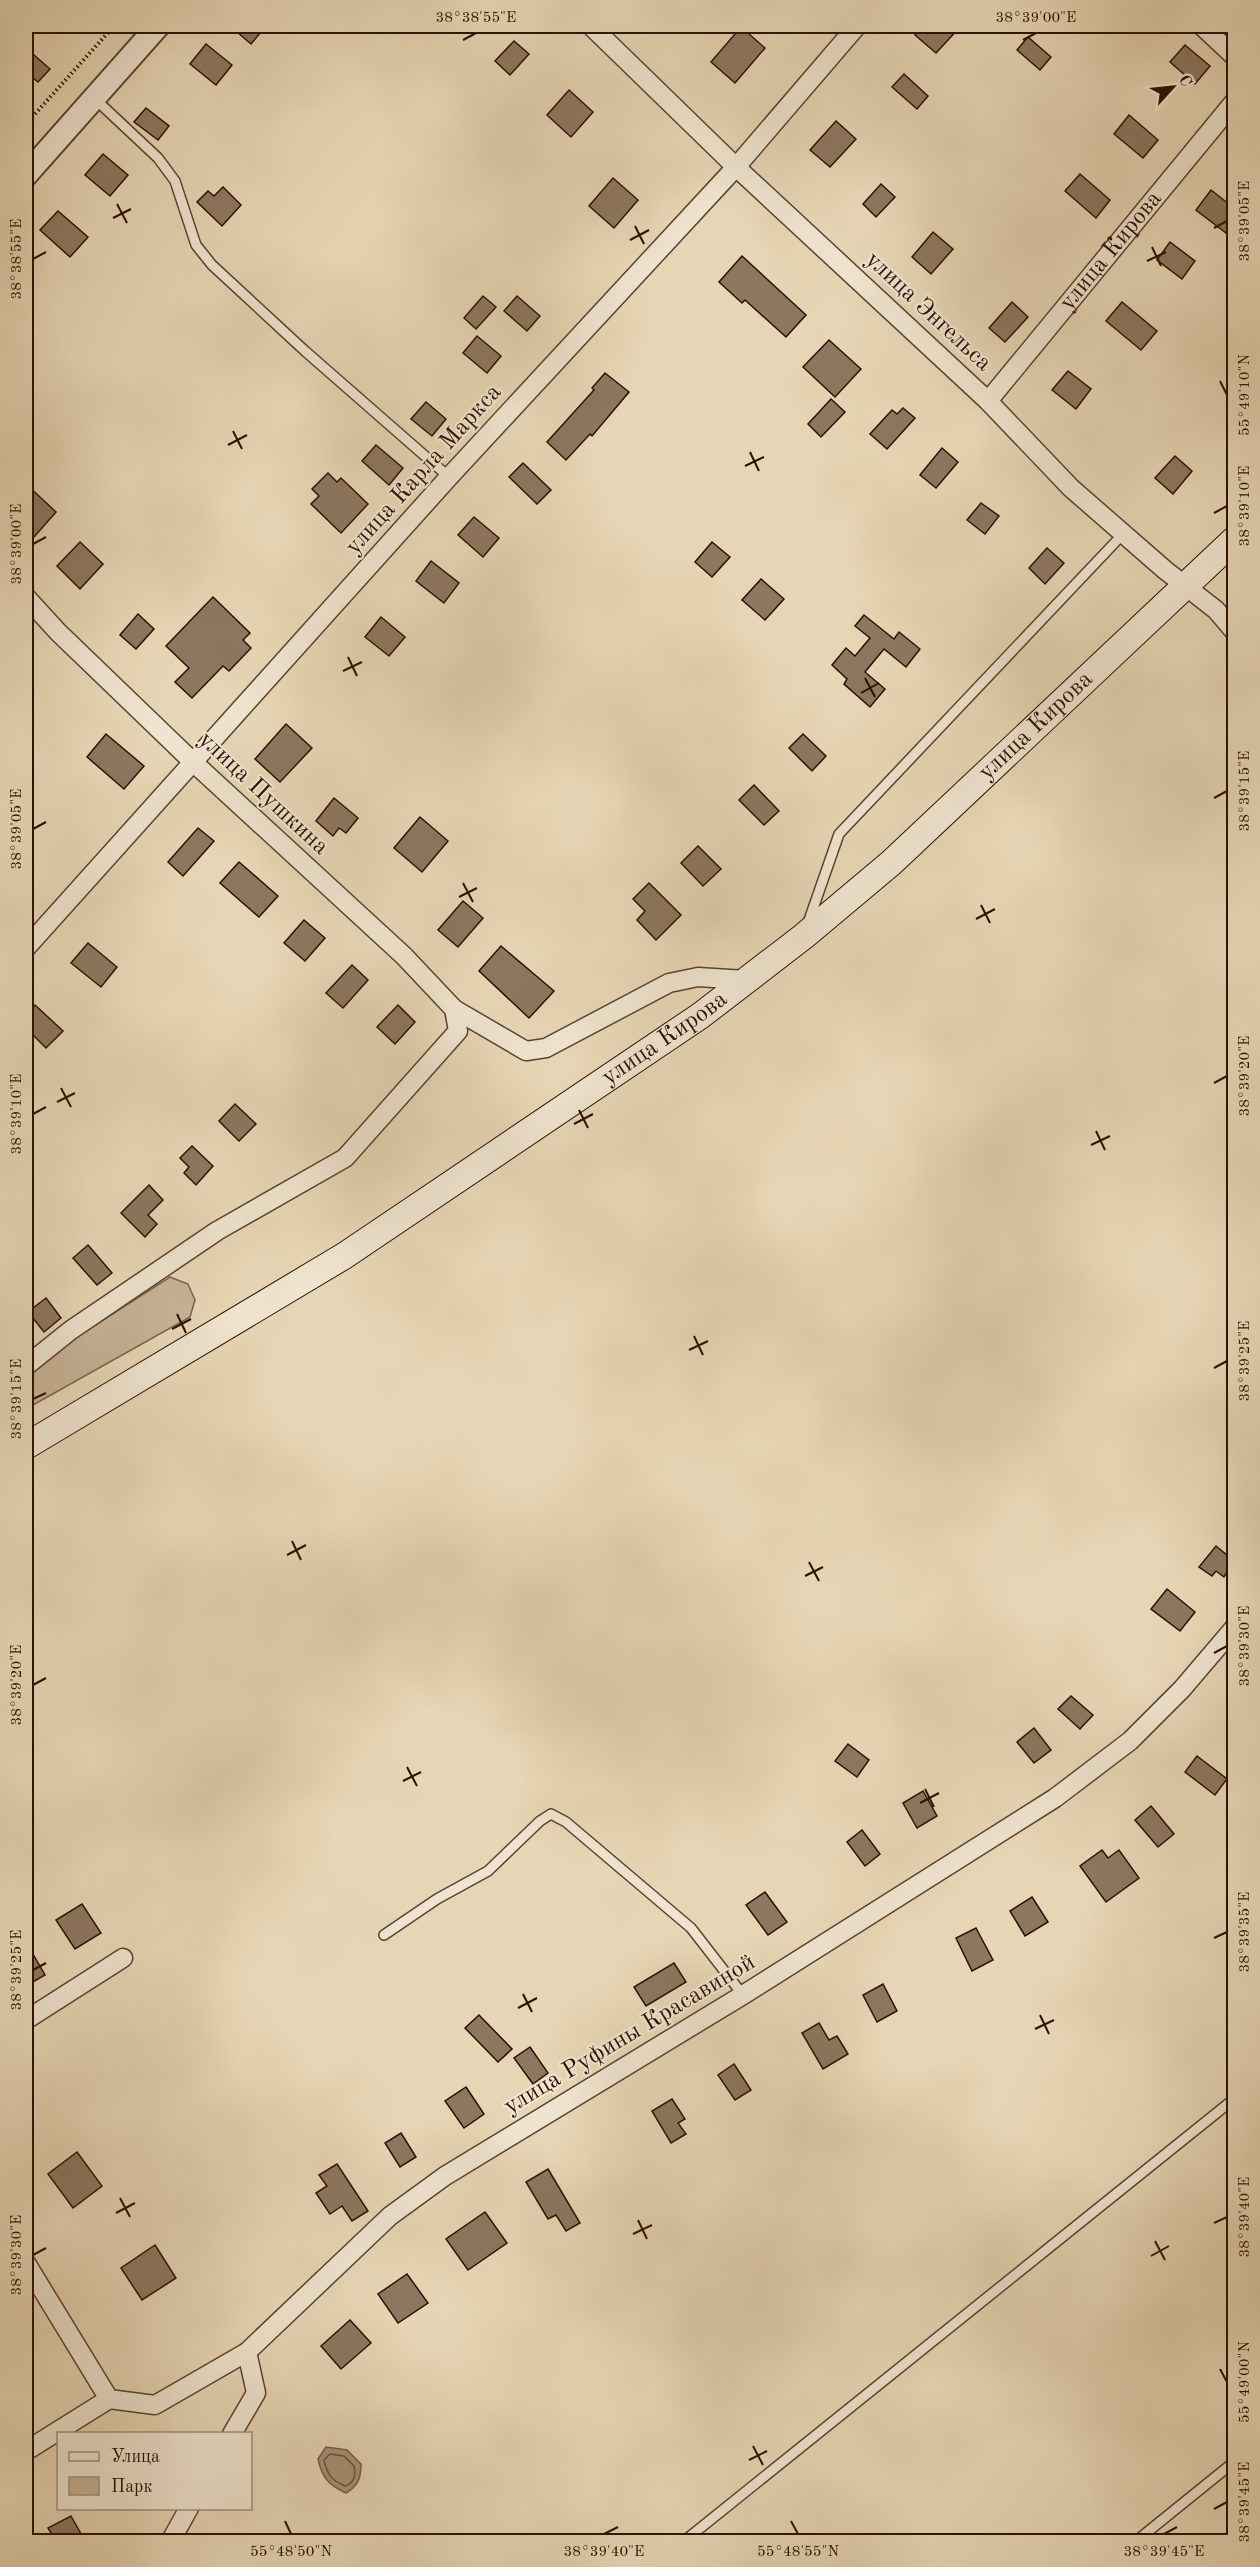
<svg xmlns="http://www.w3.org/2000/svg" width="1260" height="2567" font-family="'Old Standard TT',serif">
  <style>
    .green { fill: #c7b497; stroke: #79624d; stroke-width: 1.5 }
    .water { fill: #a79378; stroke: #755f49; stroke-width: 1.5 }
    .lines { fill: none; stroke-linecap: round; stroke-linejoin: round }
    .shore { stroke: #69523e; stroke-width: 1.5 }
    .building { fill: #8d7760; stroke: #2b1003; stroke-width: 1.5 }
    .service-casing { stroke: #5a4230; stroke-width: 12 }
    .minor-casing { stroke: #5a4230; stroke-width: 21 }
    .tertiary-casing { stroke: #5a4230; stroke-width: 26 }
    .secondary-casing { stroke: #2b1003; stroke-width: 28 }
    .path { stroke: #2b1003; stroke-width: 4; stroke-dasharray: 1.5 3; stroke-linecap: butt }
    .service { stroke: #efe4cf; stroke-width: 9 }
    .minor { stroke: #efe4cf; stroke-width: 18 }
    .tertiary { stroke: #efe4cf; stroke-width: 22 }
    .secondary { stroke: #efe4cf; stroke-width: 26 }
    .ticks { fill: none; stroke: #2b1003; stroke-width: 2 }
    .labels { text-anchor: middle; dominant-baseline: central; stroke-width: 4.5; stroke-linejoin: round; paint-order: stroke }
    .street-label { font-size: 24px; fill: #2b1003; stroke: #efe4cf }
    .neatline { fill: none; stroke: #2b1003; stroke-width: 2 }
    .ticks-label { font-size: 15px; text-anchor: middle; fill: #2b1003 }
  </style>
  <rect width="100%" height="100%" fill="#e7d6b5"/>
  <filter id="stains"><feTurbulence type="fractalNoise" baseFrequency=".00333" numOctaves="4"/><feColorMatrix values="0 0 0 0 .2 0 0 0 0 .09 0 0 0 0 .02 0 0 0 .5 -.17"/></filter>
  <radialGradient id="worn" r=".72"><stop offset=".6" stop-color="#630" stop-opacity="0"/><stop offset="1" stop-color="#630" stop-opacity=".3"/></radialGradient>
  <!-- green -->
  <polygon class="green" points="170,1277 188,1284 195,1300 190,1317 26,1409 26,1377 75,1338"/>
  <!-- water -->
  <path class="water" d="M326,2447l21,3 14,14c0,14 -3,22 -15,29 -18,-8 -24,-16 -28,-34z"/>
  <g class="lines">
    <!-- shore -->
    <path class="shore" d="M330,2454l14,2 10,10c2,9 0,17 -9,20 -13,-5 -18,-12 -21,-26z"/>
  </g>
  <!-- building -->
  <g class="building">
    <polygon points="230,26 266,26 251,44"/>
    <polygon points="923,26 961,26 936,53 915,35"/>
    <polygon points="741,27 765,48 735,83 711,62"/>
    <polygon points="1028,37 1051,57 1040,70 1017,50"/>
    <polygon points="514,41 529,54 510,75 495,61"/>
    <polygon points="206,44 232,65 216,85 190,64"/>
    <polygon points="1185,45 1210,66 1195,84 1170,62"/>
    <polygon points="26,48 50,69 38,82 26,72"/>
    <polygon points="904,74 928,96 917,109 892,87"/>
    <polygon points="569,90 593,112 571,137 547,115"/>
    <polygon points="146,108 169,126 158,140 134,122"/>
    <polygon points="1129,115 1158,140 1143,158 1114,134"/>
    <polygon points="836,121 856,139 830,167 810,150"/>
    <polygon points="103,154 128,175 110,196 85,175"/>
    <polygon points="1080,174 1110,200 1096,218 1065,191"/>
    <polygon points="613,178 638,200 614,228 589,206"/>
    <polygon points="881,184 895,197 876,217 863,204"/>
    <polygon points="223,187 241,205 222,226 197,202 208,191 214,196"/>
    <polygon points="1211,190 1234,208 1234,222 1226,233 1196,210"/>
    <polygon points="58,211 88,237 70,257 40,230"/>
    <polygon points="933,232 953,249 931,274 912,257"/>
    <polygon points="1170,242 1195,261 1182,279 1157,260"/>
    <polygon points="742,256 806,315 786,337 745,300 742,303 719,282"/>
    <polygon points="483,296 496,307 476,329 464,318"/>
    <polygon points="517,296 540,316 527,331 504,311"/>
    <polygon points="1012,302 1028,317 1005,342 989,328"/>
    <polygon points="1122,302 1157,331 1141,350 1106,321"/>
    <polygon points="477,336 501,356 487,373 463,353"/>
    <polygon points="829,340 861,369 835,397 803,367"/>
    <polygon points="1068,371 1091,389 1076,409 1052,390"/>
    <polygon points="605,373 629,392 592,436 590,434 566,460 547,442 594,390 592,388"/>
    <polygon points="831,399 845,412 821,437 808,424"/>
    <polygon points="426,402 446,419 432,436 411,419"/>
    <polygon points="903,408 915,418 887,449 870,434 892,410 897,414"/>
    <polygon points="376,445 403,468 389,485 362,461"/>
    <polygon points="942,448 958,462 936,488 920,475"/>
    <polygon points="1175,456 1192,471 1173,494 1155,478"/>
    <polygon points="523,463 551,490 537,504 509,477"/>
    <polygon points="328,473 337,482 341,478 368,504 341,533 311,504 319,496 312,489"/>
    <polygon points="26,484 56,512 26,546"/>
    <polygon points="981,503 999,516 985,534 967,520"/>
    <polygon points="474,517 499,538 483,557 458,535"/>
    <polygon points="80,542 103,564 80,589 57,566"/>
    <polygon points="712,542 730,557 712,577 695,562"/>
    <polygon points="1047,548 1064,563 1045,584 1029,568"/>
    <polygon points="431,561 459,583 444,603 416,581"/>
    <polygon points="761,579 784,599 765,620 742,600"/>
    <polygon points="213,597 250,633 243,640 251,648 229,671 223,666 192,698 175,682 189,668 166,646"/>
    <polygon points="138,614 154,629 136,649 120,635"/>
    <polygon points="864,615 894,639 899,632 920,649 906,667 884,649 865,672 885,689 870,707 844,684 847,679 832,665 846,648 855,656 870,638 855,626"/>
    <polygon points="381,617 405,637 389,656 365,637"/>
    <polygon points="286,724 312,748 280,782 255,759"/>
    <polygon points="106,734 144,766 124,789 87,757"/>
    <polygon points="803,734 826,756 812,771 789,748"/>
    <polygon points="754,785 779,811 764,825 739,800"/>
    <polygon points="334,798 358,818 346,833 339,828 333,836 316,821"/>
    <polygon points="420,817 448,841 422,872 394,848"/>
    <polygon points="198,828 214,841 183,876 168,862"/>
    <polygon points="698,846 721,869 703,886 681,863"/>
    <polygon points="239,862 278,896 259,917 220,883"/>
    <polygon points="649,883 681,915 656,940 637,920 645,911 633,899"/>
    <polygon points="463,901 483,918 458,947 438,930"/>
    <polygon points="304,920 325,938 305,961 284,943"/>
    <polygon points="88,943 117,967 101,987 71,963"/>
    <polygon points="501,946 554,991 529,1018 479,971"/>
    <polygon points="352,965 368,980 343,1008 326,993"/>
    <polygon points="35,1005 63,1031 46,1048 26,1028 26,1015"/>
    <polygon points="398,1005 415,1022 395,1044 377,1027"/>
    <polygon points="235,1104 256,1124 239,1141 219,1121"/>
    <polygon points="192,1146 213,1166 196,1185 184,1173 189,1167 180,1158"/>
    <polygon points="149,1185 163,1200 148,1215 157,1224 145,1237 121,1213"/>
    <polygon points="88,1245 112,1273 97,1285 73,1258"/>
    <polygon points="46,1298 61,1318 44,1332 28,1312"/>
    <polygon points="1216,1546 1234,1561 1224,1577 1216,1571 1212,1576 1199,1567"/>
    <polygon points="1167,1589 1195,1612 1180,1631 1151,1609"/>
    <polygon points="1071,1696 1093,1715 1080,1729 1058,1709"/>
    <polygon points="1034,1728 1051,1750 1034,1763 1017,1742"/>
    <polygon points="848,1744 869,1760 857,1777 835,1761"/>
    <polygon points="1197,1756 1227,1779 1215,1795 1185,1772"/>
    <polygon points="923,1791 937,1816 917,1828 903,1803"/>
    <polygon points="1151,1806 1174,1834 1158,1847 1135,1820"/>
    <polygon points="862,1830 880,1854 865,1866 847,1842"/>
    <polygon points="1102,1850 1108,1858 1119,1850 1139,1878 1106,1902 1080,1866"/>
    <polygon points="765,1892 787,1922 768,1935 746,1905"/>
    <polygon points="1032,1897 1048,1922 1025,1936 1010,1911"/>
    <polygon points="82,1904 101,1933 75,1949 56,1920"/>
    <polygon points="976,1928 993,1960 972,1971 956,1938"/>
    <polygon points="26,1942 45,1975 26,1986"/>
    <polygon points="674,1963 686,1982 646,2006 634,1987"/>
    <polygon points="883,1984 897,2011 877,2022 863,1995"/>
    <polygon points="479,2015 512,2049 498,2062 465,2028"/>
    <polygon points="819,2023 829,2040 837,2036 848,2054 823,2069 802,2033"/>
    <polygon points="530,2047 548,2073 533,2084 514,2058"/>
    <polygon points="734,2064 751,2090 735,2100 718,2075"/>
    <polygon points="466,2087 484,2114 464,2128 445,2101"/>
    <polygon points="672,2099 685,2119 678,2123 686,2134 671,2143 652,2111"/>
    <polygon points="401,2133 416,2157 400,2167 385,2143"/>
    <polygon points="77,2152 102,2186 73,2208 48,2174"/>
    <polygon points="337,2164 368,2211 352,2221 342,2206 330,2214 316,2193 327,2186 319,2175"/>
    <polygon points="548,2169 580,2223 566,2231 556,2215 548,2219 526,2182"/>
    <polygon points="485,2212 507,2243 468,2270 446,2239"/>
    <polygon points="155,2245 176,2278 142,2300 121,2268"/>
    <polygon points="407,2274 428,2303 398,2323 378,2294"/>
    <polygon points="350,2320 371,2343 341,2369 321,2346"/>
    <polygon points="71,2516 85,2541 56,2541 48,2528"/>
  </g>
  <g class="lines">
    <!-- service casing -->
    <g class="service-casing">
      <g id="service">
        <polyline points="94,98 158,158 175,181 196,245 212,265 305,351 449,477"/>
        <polyline points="808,923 839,834 1123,534"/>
        <polyline points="26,1605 28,1610"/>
        <polyline points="384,1935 437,1899 488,1871 540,1821 551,1814 566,1822 691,1928 743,1995"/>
        <polyline points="683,2542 1234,2099"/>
        <polyline points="1135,2542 1234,2462"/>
      </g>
    </g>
    <!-- minor casing -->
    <g class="minor-casing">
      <g id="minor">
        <polyline points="591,26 736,167 988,401 1071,488 1165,570 1216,610 1234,631"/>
        <polyline points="1202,26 1234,56"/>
        <path id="s1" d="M988,401l246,-299"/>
        <polyline points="26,597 58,632 193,762 404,956 454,1009 458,1031 345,1158 217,1231 71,1330 26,1366"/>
        <polyline points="26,948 449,477 736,167 857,26"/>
        <polyline points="454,1009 526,1051 546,1048 669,983 698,977 746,980"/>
        <polyline points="26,2020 123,1958"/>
        <polyline points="26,2263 109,2399 155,2405 247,2352 390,2216 445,2176 743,1995 1055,1798 1130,1741 1182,1689 1234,1628"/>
        <polyline points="232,2434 256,2393 247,2352"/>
        <polyline points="26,2451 109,2399"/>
        <polyline points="170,2542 189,2508"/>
      </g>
    </g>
    <!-- tertiary casing -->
    <g class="tertiary-casing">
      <polyline id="tertiary" points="26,175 158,26"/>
    </g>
    <!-- secondary casing -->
    <g class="secondary-casing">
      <g id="secondary">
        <path id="s2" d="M26,1446l318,-190 356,-240 104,-80 87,-73 343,-323"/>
      </g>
    </g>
    <!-- path -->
    <polyline class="path" points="26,124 114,26"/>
    <!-- service -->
    <use href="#service" class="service"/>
    <!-- minor -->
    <use href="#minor" class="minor"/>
    <!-- tertiary -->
    <use href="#tertiary" class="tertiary"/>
    <!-- secondary -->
    <use href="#secondary" class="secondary"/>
  </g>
  <!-- ticks -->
  <path class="ticks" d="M463,40l13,-7M1023,40l13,-7M117,204l10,19M113,218l18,-9M635,226l9,18M1214,228l13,-7M630,240l19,-10M1152,247l9,19M33,259l13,-7M1147,261l19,-9M1220,381l7,14M233,431l9,18M228,445l19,-10M750,452l9,19M745,466l19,-9M1214,513l13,-7M33,544l13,-7M348,657l9,19M343,671l19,-9M865,678l10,19M861,693l18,-10M1214,798l13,-7M33,829l13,-7M463,883l10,19M459,897l18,-9M981,905l9,18M976,919l19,-10M1214,1083l13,-7M61,1088l10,19M57,1102l18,-9M579,1110l9,18M33,1114l13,-7M574,1124l19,-10M1096,1131l9,19M1091,1145l19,-9M177,1314l9,19M172,1329l19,-10M694,1336l9,19M689,1350l19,-9M1214,1368l13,-7M33,1399l13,-6M292,1541l9,19M287,1555l19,-10M809,1562l10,19M805,1576l18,-9M1214,1653l13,-7M33,1685l13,-7M407,1767l10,19M403,1781l18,-9M925,1789l9,18M920,1803l19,-10M1214,1938l13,-6M33,1970l13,-7M523,1994l9,18M518,2008l19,-10M1040,2015l9,19M1035,2029l19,-9M120,2198l10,19M116,2213l19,-10M638,2220l9,19M1214,2223l13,-6M633,2234l19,-9M1155,2241l10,19M33,2255l13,-7M1151,2256l18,-10M1220,2369l7,13M753,2446l10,19M749,2460l18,-9M1214,2509l13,-7M285,2521l6,13M791,2521l7,13M604,2534l14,-7M1164,2534l13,-7"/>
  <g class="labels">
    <!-- street labels -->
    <g class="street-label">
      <text stroke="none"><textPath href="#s1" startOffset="194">улица Кирова</textPath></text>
      <text transform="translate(928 312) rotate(43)">улица Энгельса</text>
      <text transform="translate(424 470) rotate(-48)">улица Карла Маркса</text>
      <text stroke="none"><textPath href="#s2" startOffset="1244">улица Кирова</textPath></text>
      <text transform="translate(263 794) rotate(43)">улица Пушкина</text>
      <text stroke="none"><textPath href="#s2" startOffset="758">улица Кирова</textPath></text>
      <text transform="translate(630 2035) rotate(-31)">улица Руфины Красавиной</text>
    </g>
  </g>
  <!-- margin -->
  <rect width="1260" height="2567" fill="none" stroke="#e7d6b5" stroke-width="66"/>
  <!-- legend -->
  <rect x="57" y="2432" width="195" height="78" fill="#efe4cf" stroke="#a18f7d" stroke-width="1.5"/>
  <rect x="69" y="2452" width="30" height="9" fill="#efe4cf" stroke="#a18f7d" stroke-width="1.5"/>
  <text x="111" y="2462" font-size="18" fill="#2b1003">Улица</text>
  <rect x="69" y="2477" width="30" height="18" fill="#c7b497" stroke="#a18f7d" stroke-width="1.5"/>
  <text x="111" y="2492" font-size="18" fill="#2b1003">Парк</text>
  <!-- north arrow -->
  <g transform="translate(1173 87) rotate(63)" stroke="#efe4cf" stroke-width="4.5" paint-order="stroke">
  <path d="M0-4.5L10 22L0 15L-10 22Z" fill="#2b1003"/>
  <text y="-9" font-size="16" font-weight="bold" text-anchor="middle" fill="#2b1003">С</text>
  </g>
  <rect x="33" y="33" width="1194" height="2501" class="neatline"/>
  <g class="ticks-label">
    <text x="476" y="22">38°38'55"E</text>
    <text x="1036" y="22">38°39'00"E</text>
    <text transform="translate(1244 221) rotate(-90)" y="5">38°39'05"E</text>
    <text transform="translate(16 259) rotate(-90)" y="5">38°38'55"E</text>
    <text transform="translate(1244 395) rotate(-90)" y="5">55°49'10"N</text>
    <text transform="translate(1244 506) rotate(-90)" y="5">38°39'10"E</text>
    <text transform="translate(16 544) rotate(-90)" y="5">38°39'00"E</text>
    <text transform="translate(1244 791) rotate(-90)" y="5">38°39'15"E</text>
    <text transform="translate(16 829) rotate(-90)" y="5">38°39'05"E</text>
    <text transform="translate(1244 1076) rotate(-90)" y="5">38°39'20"E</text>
    <text transform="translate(16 1114) rotate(-90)" y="5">38°39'10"E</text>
    <text transform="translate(1244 1361) rotate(-90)" y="5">38°39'25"E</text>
    <text transform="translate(16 1399) rotate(-90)" y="5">38°39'15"E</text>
    <text transform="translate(1244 1646) rotate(-90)" y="5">38°39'30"E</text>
    <text transform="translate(16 1685) rotate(-90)" y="5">38°39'20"E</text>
    <text transform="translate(1244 1932) rotate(-90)" y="5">38°39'35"E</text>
    <text transform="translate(16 1970) rotate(-90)" y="5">38°39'25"E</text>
    <text transform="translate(1244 2217) rotate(-90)" y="5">38°39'40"E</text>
    <text transform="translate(16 2255) rotate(-90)" y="5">38°39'30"E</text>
    <text transform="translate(1244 2382) rotate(-90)" y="5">55°49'00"N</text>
    <text transform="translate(1244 2502) rotate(-90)" y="5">38°39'45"E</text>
    <text x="291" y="2556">55°48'50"N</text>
    <text x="604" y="2556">38°39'40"E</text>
    <text x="798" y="2556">55°48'55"N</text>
    <text x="1164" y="2556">38°39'45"E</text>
  </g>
  <rect width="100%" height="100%" filter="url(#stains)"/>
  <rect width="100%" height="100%" fill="url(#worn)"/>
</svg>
